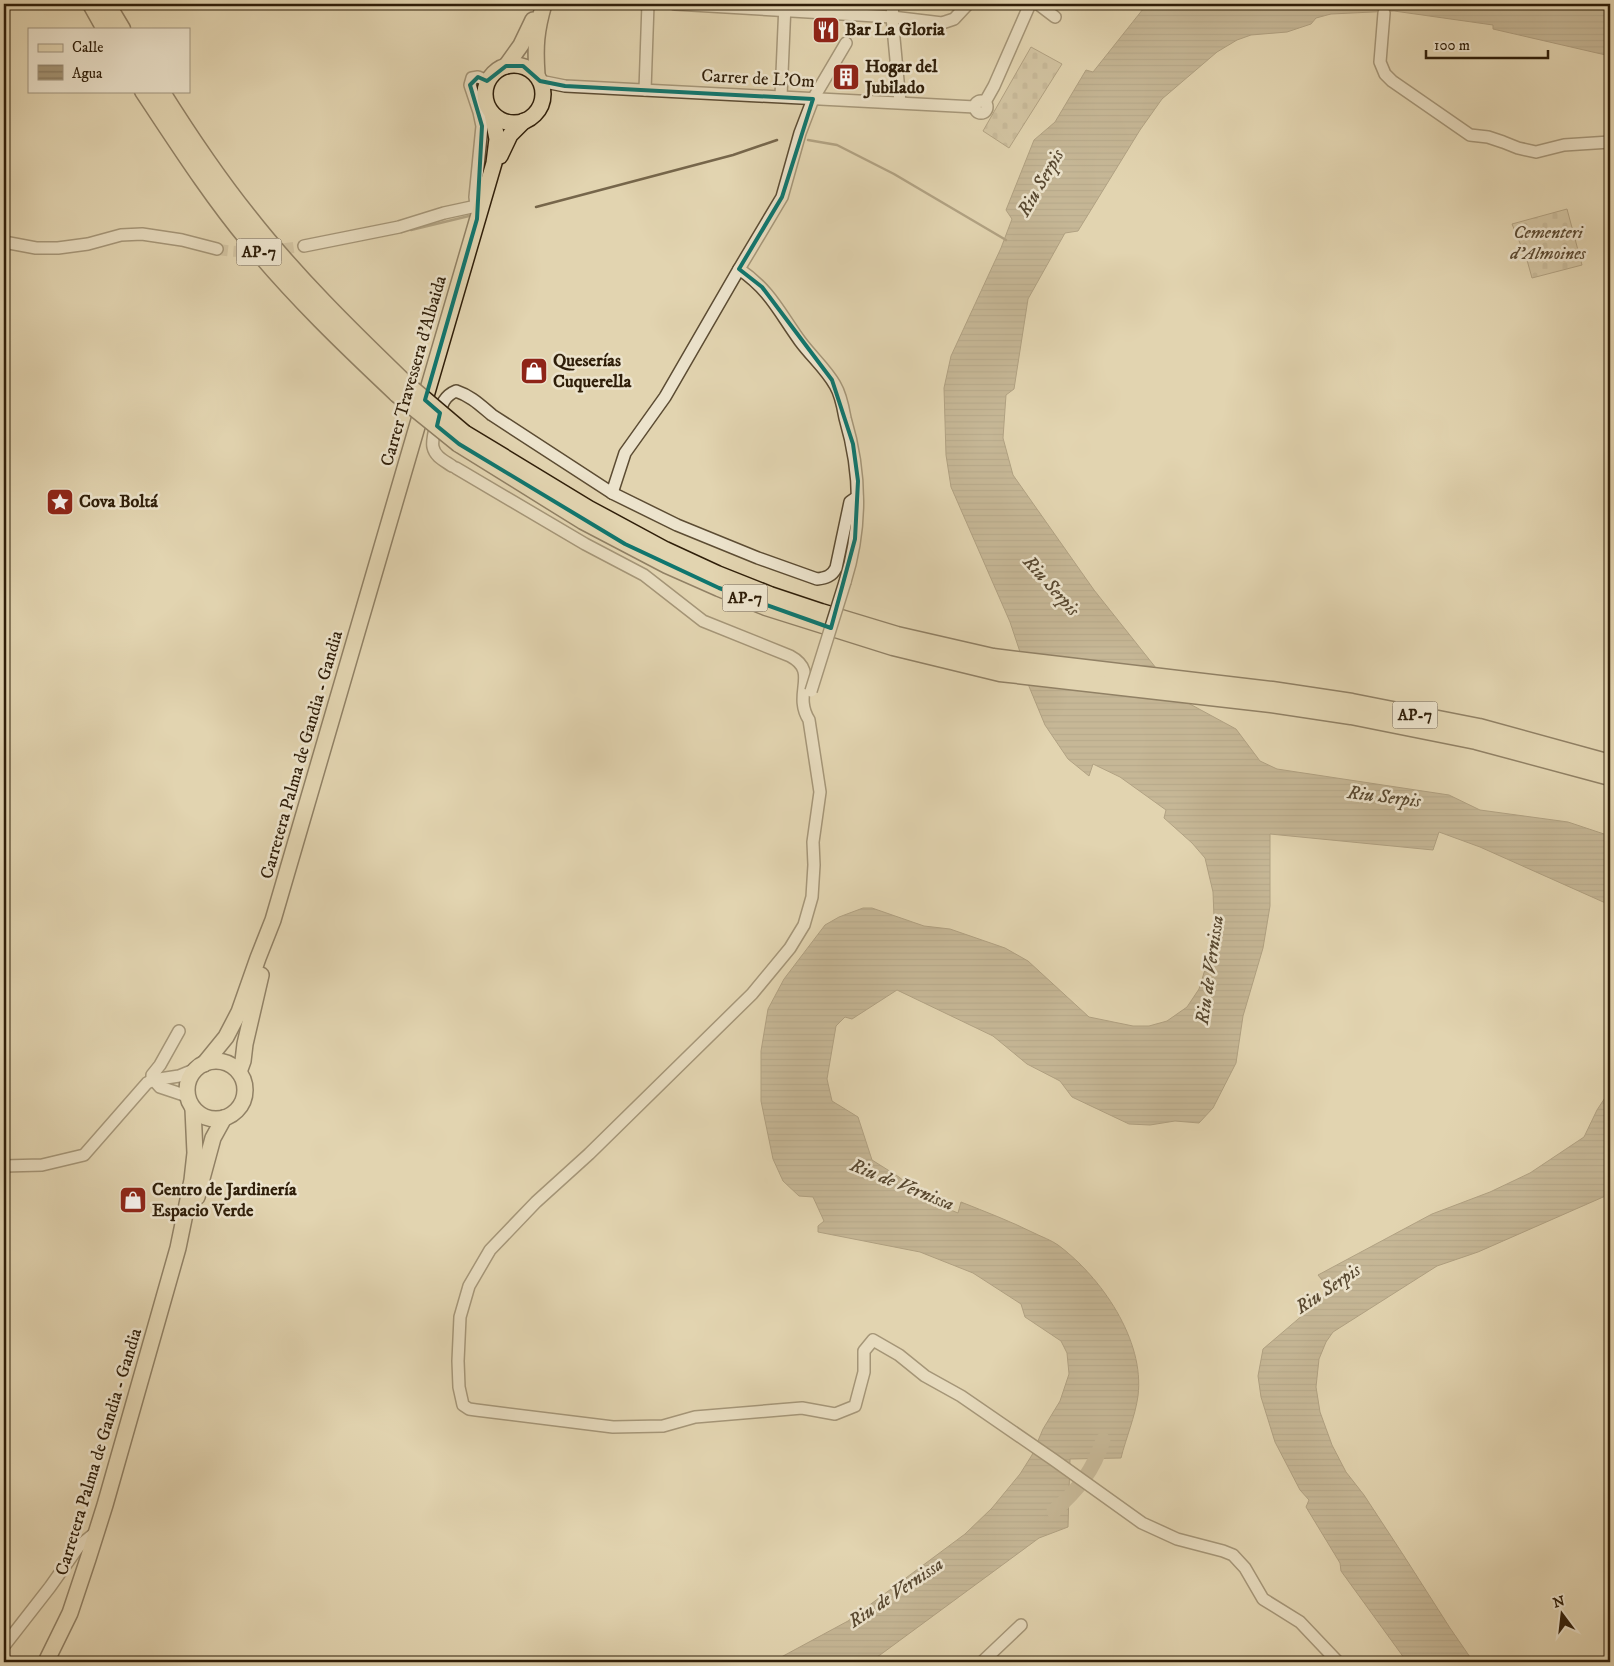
<svg xmlns="http://www.w3.org/2000/svg" width="1614" height="1666" font-family="'IM FELL DW Pica',serif">
  <style>
    .cemetery { fill: url(#cemetery-stones); stroke: #7a6a4e }
    .water { fill: url(#water-rules); stroke: #76664b }
    .lines { fill: none; stroke-linecap: round; stroke-linejoin: round }
    .stream { stroke: #76664b; stroke-width: 2.5 }
    .river { stroke: #a59677; stroke-width: 15 }
    .minor-tunnel { stroke: #beb08f; stroke-width: 11; stroke-dasharray: 11 5.5; stroke-linecap: butt }
    .minor-casing { stroke: #5c4c33; stroke-width: 14 }
    .major-casing { stroke: #2f1e09; stroke-width: 18 }
    .highway-casing { stroke: #2f1e09; stroke-width: 19 }
    .minor { stroke: #ece3cc; stroke-width: 11 }
    .major { stroke: #e2d4b0; stroke-width: 15 }
    .highway { stroke: #e2d4b0; stroke-width: 16 }
    .minor-bridge-casing { stroke: #5c4c33; stroke-width: 14; stroke-linecap: butt }
    .highway-bridge-casing { stroke: #2f1e09; stroke-width: 19; stroke-linecap: butt }
    .minor-bridge { stroke: #ece3cc; stroke-width: 11 }
    .highway-bridge { stroke: #e2d4b0; stroke-width: 16 }
    .marked { fill: none; stroke: #0f766e; stroke-width: 4; stroke-linejoin: round }
    .labels { text-anchor: middle; dominant-baseline: central; stroke-width: 5; stroke-linejoin: round; paint-order: stroke }
    .shield { fill: #ece3cc; stroke: #685944; stroke-width: 1 }
    .shield-label { font-size: 16px; font-weight: bold; fill: #2f1e09 }
    .poi-label { font-size: 18px; font-weight: bold; fill: #2f1e09; stroke: #ece3cc; text-anchor: start }
    .street-label { font-size: 18px; fill: #2f1e09; stroke: #ece3cc }
    .park-label { font-size: 18px; font-style: italic; fill: #5c4b33; stroke: #ece3cc }
    .water-label { font-size: 19px; font-style: italic; fill: #584830; stroke: #ece3cc }
  </style>
  <defs>
    <pattern id="cemetery-stones" width="16" height="16" patternUnits="userSpaceOnUse" patternTransform="scale(1.25)"><rect width="16" height="16" fill="#c4b594"/><path d="M2 7V4a2 2 0 0 1 4 0v3zM10 15v-3a2 2 0 0 1 4 0v3z" fill="#a99b7e"/></pattern>
    <pattern id="water-rules" width="6" height="5" patternUnits="userSpaceOnUse" patternTransform="scale(1.25)"><rect width="6" height="5" fill="#a59677"/><path d="M0 2.5h6" fill="none" stroke="#877a60"/></pattern>
  </defs>
  <rect width="100%" height="100%" fill="#e2d4b0"/>
  <filter id="stains"><feTurbulence type="fractalNoise" baseFrequency=".004" numOctaves="4"/><feColorMatrix values="0 0 0 0 .2 0 0 0 0 .09 0 0 0 0 .02 0 0 0 .5 -.17"/></filter>
  <radialGradient id="worn" r=".72"><stop offset=".6" stop-color="#630" stop-opacity="0"/><stop offset="1" stop-color="#630" stop-opacity=".3"/></radialGradient>
  <!-- cemetery -->
  <g class="cemetery">
    <polygon points="1031,47 1062,64 1009,148 983,131"/>
    <polygon points="1567,209 1582,265 1532,278 1527,260 1512,224"/>
  </g>
  <!-- water -->
  <g class="water">
    <polygon points="1147,4 1610,4 1610,56 1493,29 1493,25 1394,11 1331,14 1316,18 1311,24 1287,32 1251,35 1237,40 1217,52 1162,99 1140,130 1078,231 1065,233 1028,299 1014,389 1006,395 1003,438 1013,475 1094,590 1156,668 1020,652 1010,622 951,487 946,455 944,388 951,356 1001,248 1012,219 1006,210 1034,140 1055,122 1086,70 1093,72"/>
    <path d="M1028,684l160,19 48,26 24,32 17,8 172,26 31,15 88,12 42,14v69l-130,-58 -41,-15 -6,18 -163,-16v72l-7,42 -20,68 -7,47 -23,45 -14,15 -24,-2 -25,4 -21,-1 -57,-27 -12,-16 -33,-17 -34,-28 -96,-46 -45,29 -7,-2 -9,9 -9,53 5,22 26,16 14,43 27,17 27,23 32,13 3,-11c25,10 49,19 73,31 8,4 17,7 24,12 43,32 87,95 80,151 -3,21 -12,42 -17,62l-51,1 -2,68 -29,11 -159,117 -13,7h-95l76,-41 117,-87 27,-26 28,-34 12,-19 11,-26 17,-28 9,-27 -2,-21 -6,-12 -36,-24 -4,-13 -48,-31 -53,-21 -102,-20v-6l6,-5 -11,-24 -14,-1 -16,-15 -10,-22 -12,-58v-50l7,-42 16,-30 41,-54 14,-8 24,-9h9l52,18 26,3 55,19 23,13 61,56 44,9h16l18,-5 20,-14 12,-18 8,-26 7,-46 -1,-25 -8,-34 -13,-15 -28,-25 2,-8 -46,-33 -27,-13 -4,12 -21,-17 -23,-34z"/>
    <polygon points="1610,1090 1610,1194 1478,1252 1437,1266 1333,1332 1326,1342 1319,1359 1316,1387 1320,1412 1332,1445 1346,1472 1364,1495 1404,1556 1450,1628 1470,1657 1476,1662 1407,1662 1341,1571 1340,1563 1306,1507 1309,1500 1300,1490 1275,1442 1261,1397 1258,1376 1263,1349 1331,1291 1318,1275 1432,1214 1490,1192 1530,1173 1584,1137 1597,1110"/>
  </g>
  <g class="lines">
    <!-- stream -->
    <g class="stream">
      <polyline points="808,140 837,145 894,174 1006,240"/>
      <polyline points="536,207 733,155 777,140"/>
      <polyline points="411,230 469,216"/>
    </g>
    <!-- river -->
    <path class="river" d="M1054,1511c23,-20 40,-41 49,-71"/>
    <!-- minor-tunnel -->
    <path class="minor-tunnel" d="M217,249c29,6 58,1 87,-3"/>
    <!-- minor casing -->
    <g class="minor-casing">
      <g id="minor">
        <polyline points="675,4 892,17 942,23 954,19 968,4"/>
        <polyline points="893,4 892,17 900,102"/>
        <polyline points="1038,4 1055,17"/>
        <polyline points="1384,13 1380,62 1385,74 1392,81 1470,135 1488,137 1503,142 1518,148 1536,152 1564,145 1610,142"/>
        <polyline points="540,81 565,86 975,107"/>
        <polyline points="645,90 648,4"/>
        <polyline points="781,96 785,4"/>
        <circle cx="981" cy="107" r="6"/>
        <polyline points="985,102 994,86 1030,4"/>
        <polyline points="476,206 475,197 482,126 479,112 470,85 472,78 478,77 487,81"/>
        <polyline points="4,242 36,248 58,248 88,244 121,235 142,234 182,240 217,249"/>
        <polyline points="304,246 399,227 444,213 481,205"/>
        <path d="M452,466c-7,-5 -17,-9 -19,-19 -2,-8 7,-39 11,-46 3,-5 7,-8 12,-10 15,5 24,14 36,24l120,78 65,32 81,33 59,21c9,-1 15,-3 19,-11l14,-66 7,-5"/>
        <path d="M456,468l129,76 59,31 59,46 87,35c30,16 2,37 19,64l11,72 -7,50 1,23 -2,32 -8,28 -14,23 -38,46 -163,160 -53,48 -46,48 -21,36 -9,31 -2,44 1,26 4,18 6,4 7,1 137,17 50,-1 32,-9 107,-9 33,6 20,-8 9,-34v-21l9,-11 26,15 26,21 36,20 93,64 88,63 35,16 46,12 10,4 12,13 18,31 37,23 38,40"/>
        <polyline points="612,493 625,453 665,397 739,269"/>
        <path d="M845,582c17,-54 16,-110 0,-164 -2,-11 -4,-23 -10,-33 -9,-16 -24,-29 -35,-44 -21,-29 -30,-51 -61,-72l43,-72 18,-64 13,-34 33,-56"/>
        <polyline points="179,1031 160,1065 152,1075 152,1078 160,1087 187,1096"/>
        <polyline points="4,1166 42,1165 84,1155 147,1083 153,1080 179,1076 196,1069"/>
        <polyline points="4,1646 50,1587 79,1546 95,1533"/>
        <polyline points="982,1662 1021,1625"/>
      </g>
    </g>
    <!-- major casing -->
    <g class="major-casing">
      <g id="major">
        <circle cx="514" cy="94" r="29"/>
        <polyline points="506,66 521,45 533,20"/>
        <path d="M537,75c-2,-28 -1,-44 7,-71"/>
        <polyline points="500,156 510,135 524,121"/>
        <circle cx="216" cy="1090" r="29"/>
        <polyline points="204,1064 226,1037 239,1012 258,958 273,920 494,163 497,139 492,114"/>
        <polyline points="239,1072 243,1061 245,1044 261,975"/>
        <polyline points="197,1197 213,1138 224,1118"/>
        <polyline points="46,1662 70,1613 88,1559 105,1505 178,1248 192,1180 195,1153 193,1109"/>
      </g>
    </g>
    <!-- highway casing -->
    <g class="highway-casing">
      <g id="highway">
        <polyline points="91,4 105,29"/>
        <polyline points="107,4 122,29"/>
        <path d="M143,91c34,51 67,103 106,150 45,55 96,104 148,153"/>
        <path d="M161,91c27,43 55,85 87,125 47,60 101,113 156,166"/>
        <polyline points="464,433 589,509 665,550 717,574 770,595 821,612 897,635 993,657 1272,690 1352,702 1479,727 1610,763"/>
        <polyline points="459,444 583,521 667,565 719,588 766,607 893,647 1000,673 1271,704 1351,716 1476,741 1610,777"/>
      </g>
    </g>
    <!-- minor -->
    <use href="#minor" class="minor"/>
    <!-- major -->
    <use href="#major" class="major"/>
    <!-- highway -->
    <use href="#highway" class="highway"/>
    <!-- minor-bridge casing -->
    <g class="minor-bridge-casing">
      <polyline id="minor-bridge" points="811,691 845,582"/>
    </g>
    <!-- highway-bridge casing -->
    <g class="highway-bridge-casing">
      <g id="highway-bridge">
        <polyline points="404,382 464,433"/>
        <polyline points="397,394 459,444"/>
      </g>
    </g>
    <!-- minor-bridge -->
    <use href="#minor-bridge" class="minor-bridge"/>
    <!-- highway-bridge -->
    <use href="#highway-bridge" class="highway-bridge"/>
  </g>
  <!-- marked area -->
  <path d="M0 0H1614V1666H0ZM506,66h17l17,15 25,5 248,13 -31,98 -43,72 23,18 70,93 21,64 5,37 -3,58 -24,89 -112,-40 -94,-44 -166,-100 -22,-18 3,-13 -15,-13 52,-181 5,-93 -12,-41 8,-8 9,4z" fill="#e2d4b0" fill-opacity=".55" fill-rule="evenodd"/>
  <path class="marked" d="M506,66h17l17,15 25,5 248,13 -31,98 -43,72 23,18 70,93 21,64 5,37 -3,58 -24,89 -112,-40 -94,-44 -166,-100 -22,-18 3,-13 -15,-13 52,-181 5,-93 -12,-41 8,-8 9,4z"/>
  <!-- icons -->
  <defs>
    <g id="restaurant-square" transform="scale(1.4375)"><rect x="-9" y="-9" width="18" height="18" rx="4" fill="#8f2418" stroke="#ece3cc"/><path d="M-5-6h1v4h1v-4h1v4h1v-4h1v5L-1.5 .5V6h-2V.5L-5-1ZM5-6V6H3V1.5H1.5Q1.5-4 5-6Z" fill="#fff"/></g>
    <g id="building-square" transform="scale(1.4375)"><rect x="-9" y="-9" width="18" height="18" rx="4" fill="#8f2418" stroke="#ece3cc"/><path d="M-4-6H4V6H1V3H-1V6H-4ZM-2.5-4.3h1.7v1.8h-1.7ZM.8-4.3h1.7v1.8H.8ZM-2.5-1h1.7V.8h-1.7ZM.8-1h1.7V.8H.8Z" fill="#fff"/></g>
    <g id="shop-square" transform="scale(1.4375)"><rect x="-9" y="-9" width="18" height="18" rx="4" fill="#8f2418" stroke="#ece3cc"/><path d="M-5-2.5h2.3a2.7 3.5 0 0 1 5.4 0H5L5.5 6h-11ZM-1.5-2.5h3a1.5 2.3 0 0 0-3 0Z" fill="#fff"/></g>
    <g id="sight-square" transform="scale(1.4375)"><rect x="-9" y="-9" width="18" height="18" rx="4" fill="#8f2418" stroke="#ece3cc"/><path d="M0-6L1.8-2.2L6-1.7L2.9 1.2L3.7 5.4L0 3.3L-3.7 5.4L-2.9 1.2L-6-1.7L-1.8-2.2Z" fill="#fff"/></g>
  </defs>
  <g fill-rule="evenodd">
    <use href="#restaurant-square" x="826" y="30"/>
    <use href="#building-square" x="846" y="77"/>
    <use href="#shop-square" x="534" y="371"/>
    <use href="#sight-square" x="60" y="502"/>
    <use href="#shop-square" x="133" y="1200"/>
  </g>
  <g class="labels">
    <!-- shield labels -->
    <g class="shield">
      <rect x="236.5" y="238.5" width="45" height="27" rx="4"/>
      <rect x="722.5" y="584.5" width="45" height="27" rx="4"/>
      <rect x="1392.5" y="701.5" width="45" height="27" rx="4"/>
    </g>
    <g class="shield-label">
      <text x="259" y="252">AP-7</text>
      <text x="745" y="598">AP-7</text>
      <text x="1415" y="715">AP-7</text>
    </g>
    <!-- poi labels -->
    <g class="poi-label">
      <text x="845" y="30">Bar La Gloria</text>
      <text x="865" y="67">Hogar del<tspan x="865" dy="21">Jubilado</tspan></text>
      <text x="553" y="361">Queserías<tspan x="553" dy="21">Cuquerella</tspan></text>
      <text x="79" y="502">Cova Boltá</text>
      <text x="152" y="1190">Centro de Jardinería<tspan x="152" dy="21">Espacio Verde</tspan></text>
    </g>
    <!-- street labels -->
    <g class="street-label">
      <text transform="translate(758 79) rotate(3)">Carrer de L'Om</text>
      <text transform="translate(414 371) rotate(-74)">Carrer Travessera d'Albaida</text>
      <text transform="translate(302 755) rotate(-74)">Carretera Palma de Gandia - Gandia</text>
      <text transform="translate(99 1452) rotate(-73)">Carretera Palma de Gandia - Gandia</text>
    </g>
    <!-- park labels -->
    <g class="park-label">
      <text x="1548" y="233">Cementeri<tspan x="1548" dy="21">d'Almoines</tspan></text>
    </g>
    <!-- water labels -->
    <g class="water-label">
      <text transform="translate(1041 183) rotate(-60)">Riu Serpis</text>
      <text transform="translate(1051 586) rotate(48)">Riu Serpis</text>
      <text transform="translate(1384 797) rotate(7)">Riu Serpis</text>
      <text transform="translate(1210 970) rotate(-82)">Riu de Vernissa</text>
      <text transform="translate(902 1185) rotate(22)">Riu de Vernissa</text>
      <text transform="translate(1328 1289) rotate(-34)">Riu Serpis</text>
      <text transform="translate(896 1593) rotate(-34)">Riu de Vernissa</text>
    </g>
  </g>
  <!-- margin -->
  <rect width="1614" height="1666" fill="none" stroke="#e2d4b0" stroke-width="20"/>
  <rect x="5" y="5" width="1604" height="1656" fill="none" stroke="#2f1e09" stroke-width="2.5"/>
  <rect x="10" y="10" width="1594" height="1646" fill="none" stroke="#2f1e09"/>
  <!-- legend -->
  <rect x="28" y="28" width="162" height="65" fill="#ece3cc" stroke="#a0947e"/>
  <rect x="38" y="44" width="25" height="8" fill="#e2d4b0" stroke="#a0947e"/>
  <text x="72" y="52" font-size="15" fill="#2f1e09">Calle</text>
  <rect x="38" y="65" width="25" height="15" fill="url(#water-rules)" stroke="#a0947e"/>
  <text x="72" y="78" font-size="15" fill="#2f1e09">Agua</text>
  <!-- north arrow -->
  <g transform="translate(1562 1614) rotate(345)" stroke="#ece3cc" stroke-width="4" paint-order="stroke">
  <path d="M0-4L9 19L0 12L-9 19Z" fill="#2f1e09"/>
  <text y="-8" font-size="14" font-weight="bold" text-anchor="middle" fill="#2f1e09">N</text>
  </g>
  <!-- scale -->
  <path d="M1426 50v8h122v-8" fill="none" stroke="#2f1e09" stroke-width="2.5"/>
  <text x="1434" y="50" font-size="15" fill="#2f1e09" stroke="#ece3cc" stroke-width="4" paint-order="stroke">100 m</text>
  <rect width="100%" height="100%" filter="url(#stains)"/>
  <rect width="100%" height="100%" fill="url(#worn)"/>
</svg>
